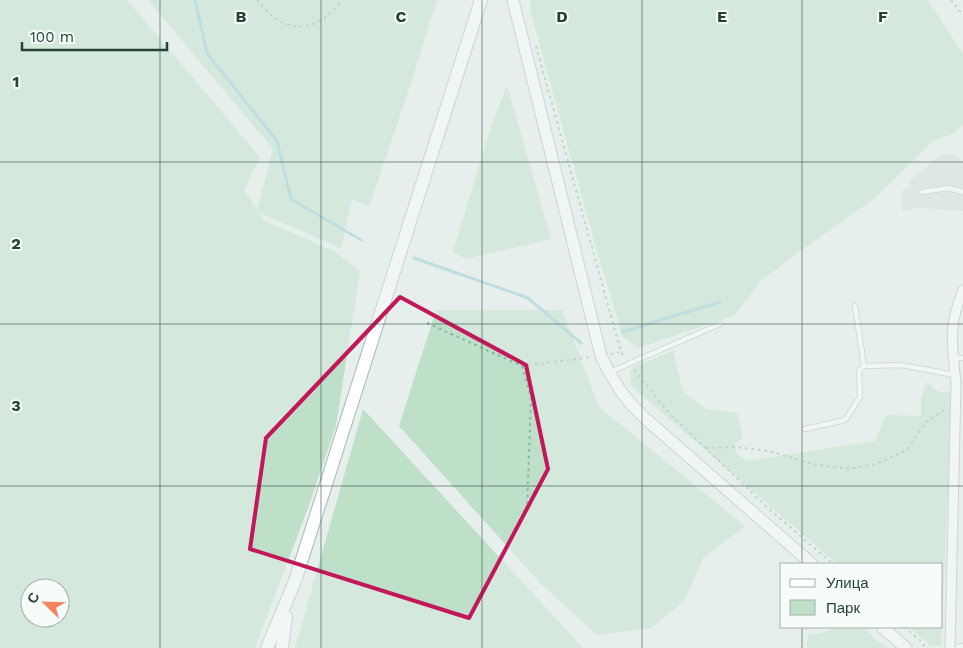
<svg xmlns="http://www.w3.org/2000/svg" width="963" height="648" font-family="'Work Sans',sans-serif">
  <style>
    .built { fill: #d4dfda }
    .green { fill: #bfe0c8; fill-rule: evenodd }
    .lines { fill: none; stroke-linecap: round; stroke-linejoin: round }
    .stream { stroke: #8ec9d4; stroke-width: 3 }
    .service-casing { stroke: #a8b8b2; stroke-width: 6 }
    .minor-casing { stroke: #a8b8b2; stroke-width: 11 }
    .tertiary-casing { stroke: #a8b8b2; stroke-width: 13 }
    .secondary-casing { stroke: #a4bbb3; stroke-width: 14 }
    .path { stroke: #86b3a5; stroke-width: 2; stroke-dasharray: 2.5 4; stroke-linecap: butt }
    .service { stroke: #fff; stroke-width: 4.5 }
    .minor { stroke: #fff; stroke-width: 9 }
    .tertiary { stroke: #fff; stroke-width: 11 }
    .secondary { stroke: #fff; stroke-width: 12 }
    .marked { fill: none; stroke: #c2185b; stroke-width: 4; stroke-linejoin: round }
    .grid { fill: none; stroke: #24423a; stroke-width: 1; stroke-opacity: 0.55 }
    .grid-label { font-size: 16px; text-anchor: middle; font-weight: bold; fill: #24423a; stroke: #f7fbf9; stroke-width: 4; stroke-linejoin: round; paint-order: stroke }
  </style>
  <rect width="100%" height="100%" fill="#e6efeb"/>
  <!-- built -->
  <polygon class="built" points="943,153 957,156 963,162 963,211 917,208 902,211 902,190 909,188 910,181"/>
  <!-- green -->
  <g class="green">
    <path d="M0,0h127l133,157 -16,33 13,20 16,-61 -125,-149h289l-27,86 -41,121 -17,-8 -11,49 -83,-36 6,9 68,29 28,21 -24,155 -28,82 -53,140h-255zM30,588h30v30h-30z"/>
    <polygon points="531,0 928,0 963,54 963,125 953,134 933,141 875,198 799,252 761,281 735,315 638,348 623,337 597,251 530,10"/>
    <polygon points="507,85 551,239 466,259 453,252 490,130"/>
    <polygon points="436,310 562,310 599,407 745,526 703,558 685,600 651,628 597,635 541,584 399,426"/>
    <polygon points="673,351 683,392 706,409 737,413 743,438 737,442 735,448 738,455 747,461 875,441 886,415 921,416 921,400 926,382 939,392 952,393 941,646 931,646 909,627 942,627 942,564 837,564 630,385 631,368"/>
    <polygon points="363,409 583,648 295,648"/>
    <path d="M833,627h31l12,13 11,8h-79l-2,-3 3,-10c8,-1 18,-2 24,-8z"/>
  </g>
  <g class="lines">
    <!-- stream -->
    <g class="stream">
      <polyline points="195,0 207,53 277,141 291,199 361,240"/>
      <polyline points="414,258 528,298 581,343"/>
      <polyline points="622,332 720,302"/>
    </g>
    <!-- service casing -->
    <g class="service-casing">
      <g id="service">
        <polyline points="922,192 948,188 963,192"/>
        <polyline points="855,306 864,366"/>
        <polyline points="953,358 963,358"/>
        <polyline points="610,372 720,324"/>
        <polyline points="805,429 845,420 860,397 859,370 864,366 901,365 955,375"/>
        <polyline points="958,647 963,646"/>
      </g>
    </g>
    <!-- minor casing -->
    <g class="minor-casing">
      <path id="minor" d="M950,648l6,-265c-4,-39 -8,-56 7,-93"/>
    </g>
    <!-- tertiary casing -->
    <g class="tertiary-casing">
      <g id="tertiary">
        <polyline points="513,0 601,356 609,372 620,390 631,404 647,420 812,564"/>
        <polyline points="882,627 906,648"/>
      </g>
    </g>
    <!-- secondary casing -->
    <g class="secondary-casing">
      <g id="secondary">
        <polyline points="267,648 295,581 481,0"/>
        <polyline points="282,648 286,617"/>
      </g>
    </g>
    <!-- path -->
    <g class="path">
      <path d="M257,0c5,6 11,13 17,17 25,20 52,6 68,-17"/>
      <polyline points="951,0 963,15"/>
      <polyline points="536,46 621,352 625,358"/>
      <polyline points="427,323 522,366 591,357"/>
      <polyline points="611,354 621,352"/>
      <polyline points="522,366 531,398 527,508"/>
      <polyline points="634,370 670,414 769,509 833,564"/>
      <polyline points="706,448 735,447 769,451 813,464 849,469 876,464 907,450 926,422 946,409"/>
      <polyline points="904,627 922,642 925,648"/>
    </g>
    <!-- service -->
    <use href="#service" class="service"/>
    <!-- minor -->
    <use href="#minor" class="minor"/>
    <!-- tertiary -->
    <use href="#tertiary" class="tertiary"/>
    <!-- secondary -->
    <use href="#secondary" class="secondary"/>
  </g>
  <!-- marked area -->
  <path d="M0 0H963V648H0ZM400,297l126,68 22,104 -79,149 -219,-69 16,-111z" fill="#e6efeb" fill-opacity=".55" fill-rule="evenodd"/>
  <path class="marked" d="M400,297l126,68 22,104 -79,149 -219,-69 16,-111z"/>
  <!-- grid -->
  <path class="grid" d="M160,0v648M321,0v648M482,0v648M642,0v648M802,0v564M0,162h963M0,324h963M0,486h963M802,627v21"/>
  <g class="grid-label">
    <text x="241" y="22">B</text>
    <text x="401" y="22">C</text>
    <text x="562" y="22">D</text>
    <text x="722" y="22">E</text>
    <text x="883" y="22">F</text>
    <text x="16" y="87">1</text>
    <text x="16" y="249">2</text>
    <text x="16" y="411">3</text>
  </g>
  <!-- legend -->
  <rect x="780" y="563" width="162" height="65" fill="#f7fbf9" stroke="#a3b1ad"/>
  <rect x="790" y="579" width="25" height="8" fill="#ffffff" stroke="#a3b1ad"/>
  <text x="826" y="588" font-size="15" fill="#24423a">Улица</text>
  <rect x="790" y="600" width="25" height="15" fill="#bfe0c8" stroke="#a3b1ad"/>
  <text x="826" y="613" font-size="15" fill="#24423a">Парк</text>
  <!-- north arrow -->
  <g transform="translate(45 603) rotate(293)"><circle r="24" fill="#f7fbf9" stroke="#a3b1ad"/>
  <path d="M0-4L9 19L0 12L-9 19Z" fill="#f4845f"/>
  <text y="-8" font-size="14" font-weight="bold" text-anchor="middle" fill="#24423a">С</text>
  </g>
  <!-- scale -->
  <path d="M22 42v8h145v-8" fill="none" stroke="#24423a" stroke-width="2.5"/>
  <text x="30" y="42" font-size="15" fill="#24423a" stroke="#f7fbf9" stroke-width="4" paint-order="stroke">100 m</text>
</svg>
